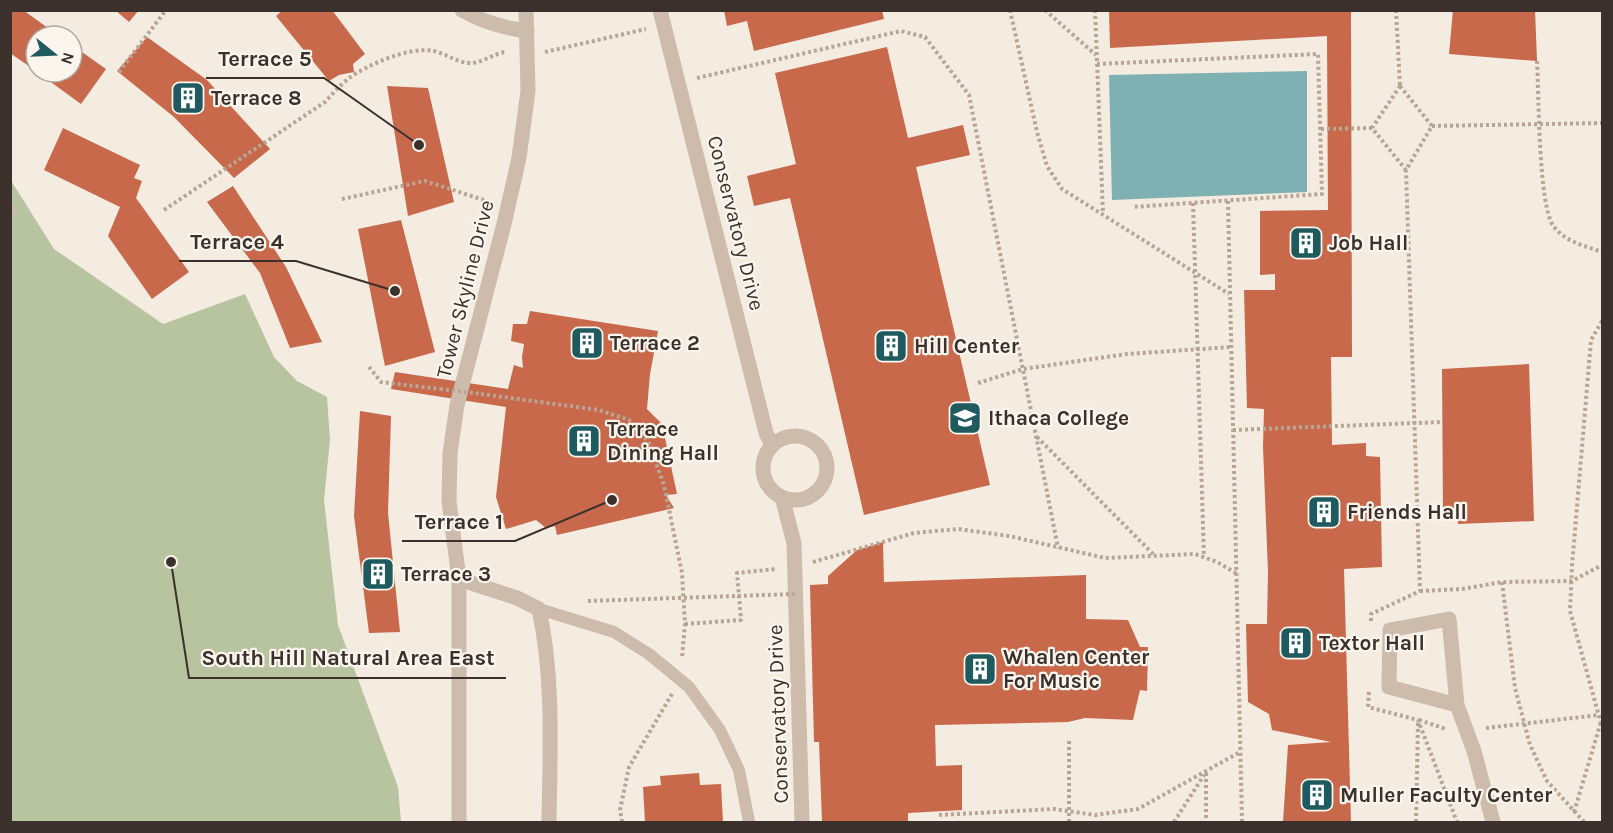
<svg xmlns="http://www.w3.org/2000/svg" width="1613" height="833" font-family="Karla,sans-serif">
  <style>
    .green { fill: #b8c4a0 }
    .water { fill: #7fb0b2 }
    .building { fill: #c8694b }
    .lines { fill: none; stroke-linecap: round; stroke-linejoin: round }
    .path { stroke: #b9a596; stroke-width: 4; stroke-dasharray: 3 3; stroke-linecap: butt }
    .lane { stroke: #cdbbac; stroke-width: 12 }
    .street { stroke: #cdbbac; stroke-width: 15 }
    .path-bridge { stroke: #b9a596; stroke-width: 4; stroke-dasharray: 3 3; stroke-linecap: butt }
    .labels { text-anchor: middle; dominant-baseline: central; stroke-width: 4.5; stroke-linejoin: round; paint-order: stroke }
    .poi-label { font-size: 21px; font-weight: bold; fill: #3b302b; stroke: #fbf5ee; text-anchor: start }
    .street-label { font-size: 21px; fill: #3b302b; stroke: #fbf5ee }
    .leader { fill: none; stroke: #3b302b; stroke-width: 2 }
    .callout-dot { fill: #3b302b; stroke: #fbf5ee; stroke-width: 2 }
    .callout-label { font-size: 22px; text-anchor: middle; font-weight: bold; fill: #3b302b; stroke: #fbf5ee; stroke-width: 4.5; stroke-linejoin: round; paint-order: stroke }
  </style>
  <rect width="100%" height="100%" fill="#f4ebe1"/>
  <!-- green -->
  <polygon class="green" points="10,179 54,249 163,324 245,294 274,357 297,381 327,397 330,440 324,500 338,625 398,787 401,822 11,822"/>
  <!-- water -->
  <polygon class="water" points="1307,71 1307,192 1112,200 1109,75"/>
  <!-- building -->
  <g class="building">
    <polygon points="10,10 23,10 59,36 36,36 36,71 10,53"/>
    <polygon points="115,10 139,10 129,22"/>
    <polygon points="283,10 332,10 365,54 353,64 354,72 339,75 329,81 276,16"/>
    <polygon points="724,10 882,10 884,19 754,51 747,21 727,26"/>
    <polygon points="1109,10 1351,10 1352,357 1331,357 1332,445 1366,443 1366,456 1380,457 1382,567 1344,569 1351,822 1283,822 1288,745 1331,742 1272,730 1269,714 1248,702 1246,624 1267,624 1268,572 1263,447 1264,409 1247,408 1244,290 1275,290 1275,274 1260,275 1260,211 1328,210 1327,36 1110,48"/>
    <polygon points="1453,10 1535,10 1537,61 1449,54"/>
    <polygon points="147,37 207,80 270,149 234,178 174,117 117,71"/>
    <polygon points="72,45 106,69 81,104 37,72 72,72"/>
    <polygon points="887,47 908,138 963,125 970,155 916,167 990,485 864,515 790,198 754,206 747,176 796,164 775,73"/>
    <polygon points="387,86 428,88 454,202 408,216"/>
    <polygon points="63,128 140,165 134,178 142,181 136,198 189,272 152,299 108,236 120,207 44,170"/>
    <polygon points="233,186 286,267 322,342 290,348 260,273 207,202"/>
    <polygon points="401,220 435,352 385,366 358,229"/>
    <polygon points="530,311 658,331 650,374 647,409 662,424 677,494 666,495 674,508 557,535 555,526 546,528 536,520 506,529 496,497 506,407 391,389 395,372 508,389 514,365 523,368 522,357 524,344 511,341 513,324 527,324"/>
    <polygon points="1529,364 1534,521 1458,524 1457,514 1443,514 1442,369"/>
    <polygon points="360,411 391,416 388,513 400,632 369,633 354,516"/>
    <polygon points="883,542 884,582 1086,575 1086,619 1128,620 1140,647 1148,647 1147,691 1140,690 1133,720 1085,718 1068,722 935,725 936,766 962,765 962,810 908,813 908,822 822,822 819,742 814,742 810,585 828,584 828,576 857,550"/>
    <polygon points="699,773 700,785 721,784 723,822 645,822 643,787 661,785 660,776"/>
  </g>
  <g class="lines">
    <!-- path -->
    <g class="path">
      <polyline points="1010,10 1037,132 1047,166 1062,189 1229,294"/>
      <polyline points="1045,10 1096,55"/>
      <polyline points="1095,10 1103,213"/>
      <polyline points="1396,10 1400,86"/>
      <polyline points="545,52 646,29"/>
      <path d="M1537,61c2,31 1,146 17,166 12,15 31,19 48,25"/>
      <polyline points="1097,64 1318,54 1322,194 1132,207"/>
      <polyline points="119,72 166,10"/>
      <polyline points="697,78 901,31 925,37 969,95 1058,548"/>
      <polygon points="1400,86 1432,126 1406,170 1372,128"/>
      <polyline points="1432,126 1602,123"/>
      <polyline points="1321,129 1372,128"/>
      <polyline points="342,199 425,181 490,202"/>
      <polyline points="1228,201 1242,822"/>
      <polyline points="1193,203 1204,557"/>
      <path d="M164,210l161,-108c7,-7 14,-16 23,-23 18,-14 62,-33 85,-28 12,2 23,11 35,12 14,1 25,-10 39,-11"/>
      <polyline points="1602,321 1591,340 1572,566 1570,611 1602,727"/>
      <polyline points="369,367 381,382 440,389"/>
      <polyline points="978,383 1023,369 1127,354 1231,347"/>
      <polyline points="481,394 599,410 629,420 648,441 664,485 682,573 685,624 682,658"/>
      <polyline points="1233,430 1442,422"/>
      <polyline points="1037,437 1154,555"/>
      <polyline points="813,562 914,533 958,529 1009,536 1105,558 1195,554 1217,562 1236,573"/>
      <polyline points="1502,582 1515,688 1530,745 1547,781 1584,822"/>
      <polyline points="1420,591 1462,589 1502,582 1572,581 1602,565"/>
      <polyline points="1371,621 1371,614 1420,591 1406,170"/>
      <polyline points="685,624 741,620 737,573 776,569"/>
      <polyline points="1369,692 1368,707 1418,720 1457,822"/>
      <polyline points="1419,720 1446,729"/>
      <polyline points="1486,728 1599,715"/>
      <polyline points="1206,773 1206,822"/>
      <polyline points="1574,812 1601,722"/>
      <polyline points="939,815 1054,809 1095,815 1138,809 1240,752"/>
      <polyline points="622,822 620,810 629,767 672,694"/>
      <polyline points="1069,822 1069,739"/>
      <polyline points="1174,822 1204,775"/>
      <polyline points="1416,822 1418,723"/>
    </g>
    <!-- lane -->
    <g class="lane">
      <polyline points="10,209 10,212"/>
      <polyline points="539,609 614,632 649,654 689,687 720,730 739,770 749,822"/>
    </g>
    <!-- street -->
    <g class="street">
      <path d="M462,10c21,12 41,18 65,21"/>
      <polyline points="660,10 766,433 772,445"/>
      <circle cx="795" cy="468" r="32"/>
      <polyline points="782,497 794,543 802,822"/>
      <path d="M459,579l58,19 22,11c15,69 11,143 10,213"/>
      <polyline points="1457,705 1389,687 1390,630 1449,619 1457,705 1474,751 1493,822"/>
      <polyline points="459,822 459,579 449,501 450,453 457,405 504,224 519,158 528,91 526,10"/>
    </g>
    <!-- path-bridge -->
    <g class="path-bridge">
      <polyline points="440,389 481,394"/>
      <polyline points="588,601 795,594"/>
    </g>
  </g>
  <!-- icons -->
  <defs>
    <g id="building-square" transform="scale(1.725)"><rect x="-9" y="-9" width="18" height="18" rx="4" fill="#1f5a5e" stroke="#fbf5ee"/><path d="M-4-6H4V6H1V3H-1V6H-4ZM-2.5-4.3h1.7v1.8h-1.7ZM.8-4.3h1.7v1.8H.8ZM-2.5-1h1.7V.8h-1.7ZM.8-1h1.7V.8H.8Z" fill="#fff"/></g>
    <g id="university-square" transform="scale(1.725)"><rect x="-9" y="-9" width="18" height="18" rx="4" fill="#1f5a5e" stroke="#fbf5ee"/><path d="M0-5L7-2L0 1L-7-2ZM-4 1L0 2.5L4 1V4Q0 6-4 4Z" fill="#fff"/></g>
  </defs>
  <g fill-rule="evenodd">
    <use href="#building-square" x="188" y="98"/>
    <use href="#building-square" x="1306" y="243"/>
    <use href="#building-square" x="587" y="343"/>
    <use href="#building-square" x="891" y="346"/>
    <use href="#university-square" x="965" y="418"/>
    <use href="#building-square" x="584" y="441"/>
    <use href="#building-square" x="1324" y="512"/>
    <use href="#building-square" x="378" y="574"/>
    <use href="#building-square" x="1296" y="643"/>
    <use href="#building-square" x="980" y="669"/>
    <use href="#building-square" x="1317" y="795"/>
  </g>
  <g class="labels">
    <!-- poi labels -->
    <g class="poi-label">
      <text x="211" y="98">Terrace 8</text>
      <text x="1329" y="243">Job Hall</text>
      <text x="610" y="343">Terrace 2</text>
      <text x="914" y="346">Hill Center</text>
      <text x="988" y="418">Ithaca College</text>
      <text x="607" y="429">Terrace<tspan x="607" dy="24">Dining Hall</tspan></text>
      <text x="1347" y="512">Friends Hall</text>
      <text x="401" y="574">Terrace 3</text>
      <text x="1319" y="643">Textor Hall</text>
      <text x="1003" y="657">Whalen Center<tspan x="1003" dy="24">For Music</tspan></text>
      <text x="1340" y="795">Muller Faculty Center</text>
    </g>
    <!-- street labels -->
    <g class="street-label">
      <text transform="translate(736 223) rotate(76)">Conservatory Drive</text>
      <text transform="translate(465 289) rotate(-76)">Tower Skyline Drive</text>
      <text transform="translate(778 714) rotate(-92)">Conservatory Drive</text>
    </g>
  </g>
  <!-- callouts -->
  <path class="leader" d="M419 145L324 78H206M395 291L296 261H179M612 500L515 541H402M171 562L189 678H506"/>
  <g class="callout-dot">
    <circle cx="419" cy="145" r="6"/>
    <circle cx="395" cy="291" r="6"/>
    <circle cx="612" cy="500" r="6"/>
    <circle cx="171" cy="562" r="6"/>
  </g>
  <g class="callout-label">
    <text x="265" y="66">Terrace 5</text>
    <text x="237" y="249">Terrace 4</text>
    <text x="459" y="529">Terrace 1</text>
    <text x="348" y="665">South Hill Natural Area East</text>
  </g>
  <!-- border -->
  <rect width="1613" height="833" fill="none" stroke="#3b302b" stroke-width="24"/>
  <!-- north arrow -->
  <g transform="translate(54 54) rotate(108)"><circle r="28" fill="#fbf5ee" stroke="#aea6a0" stroke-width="1.5"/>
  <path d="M0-4.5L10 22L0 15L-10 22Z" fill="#1f5a5e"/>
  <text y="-9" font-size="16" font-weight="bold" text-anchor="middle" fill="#3b302b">N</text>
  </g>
</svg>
